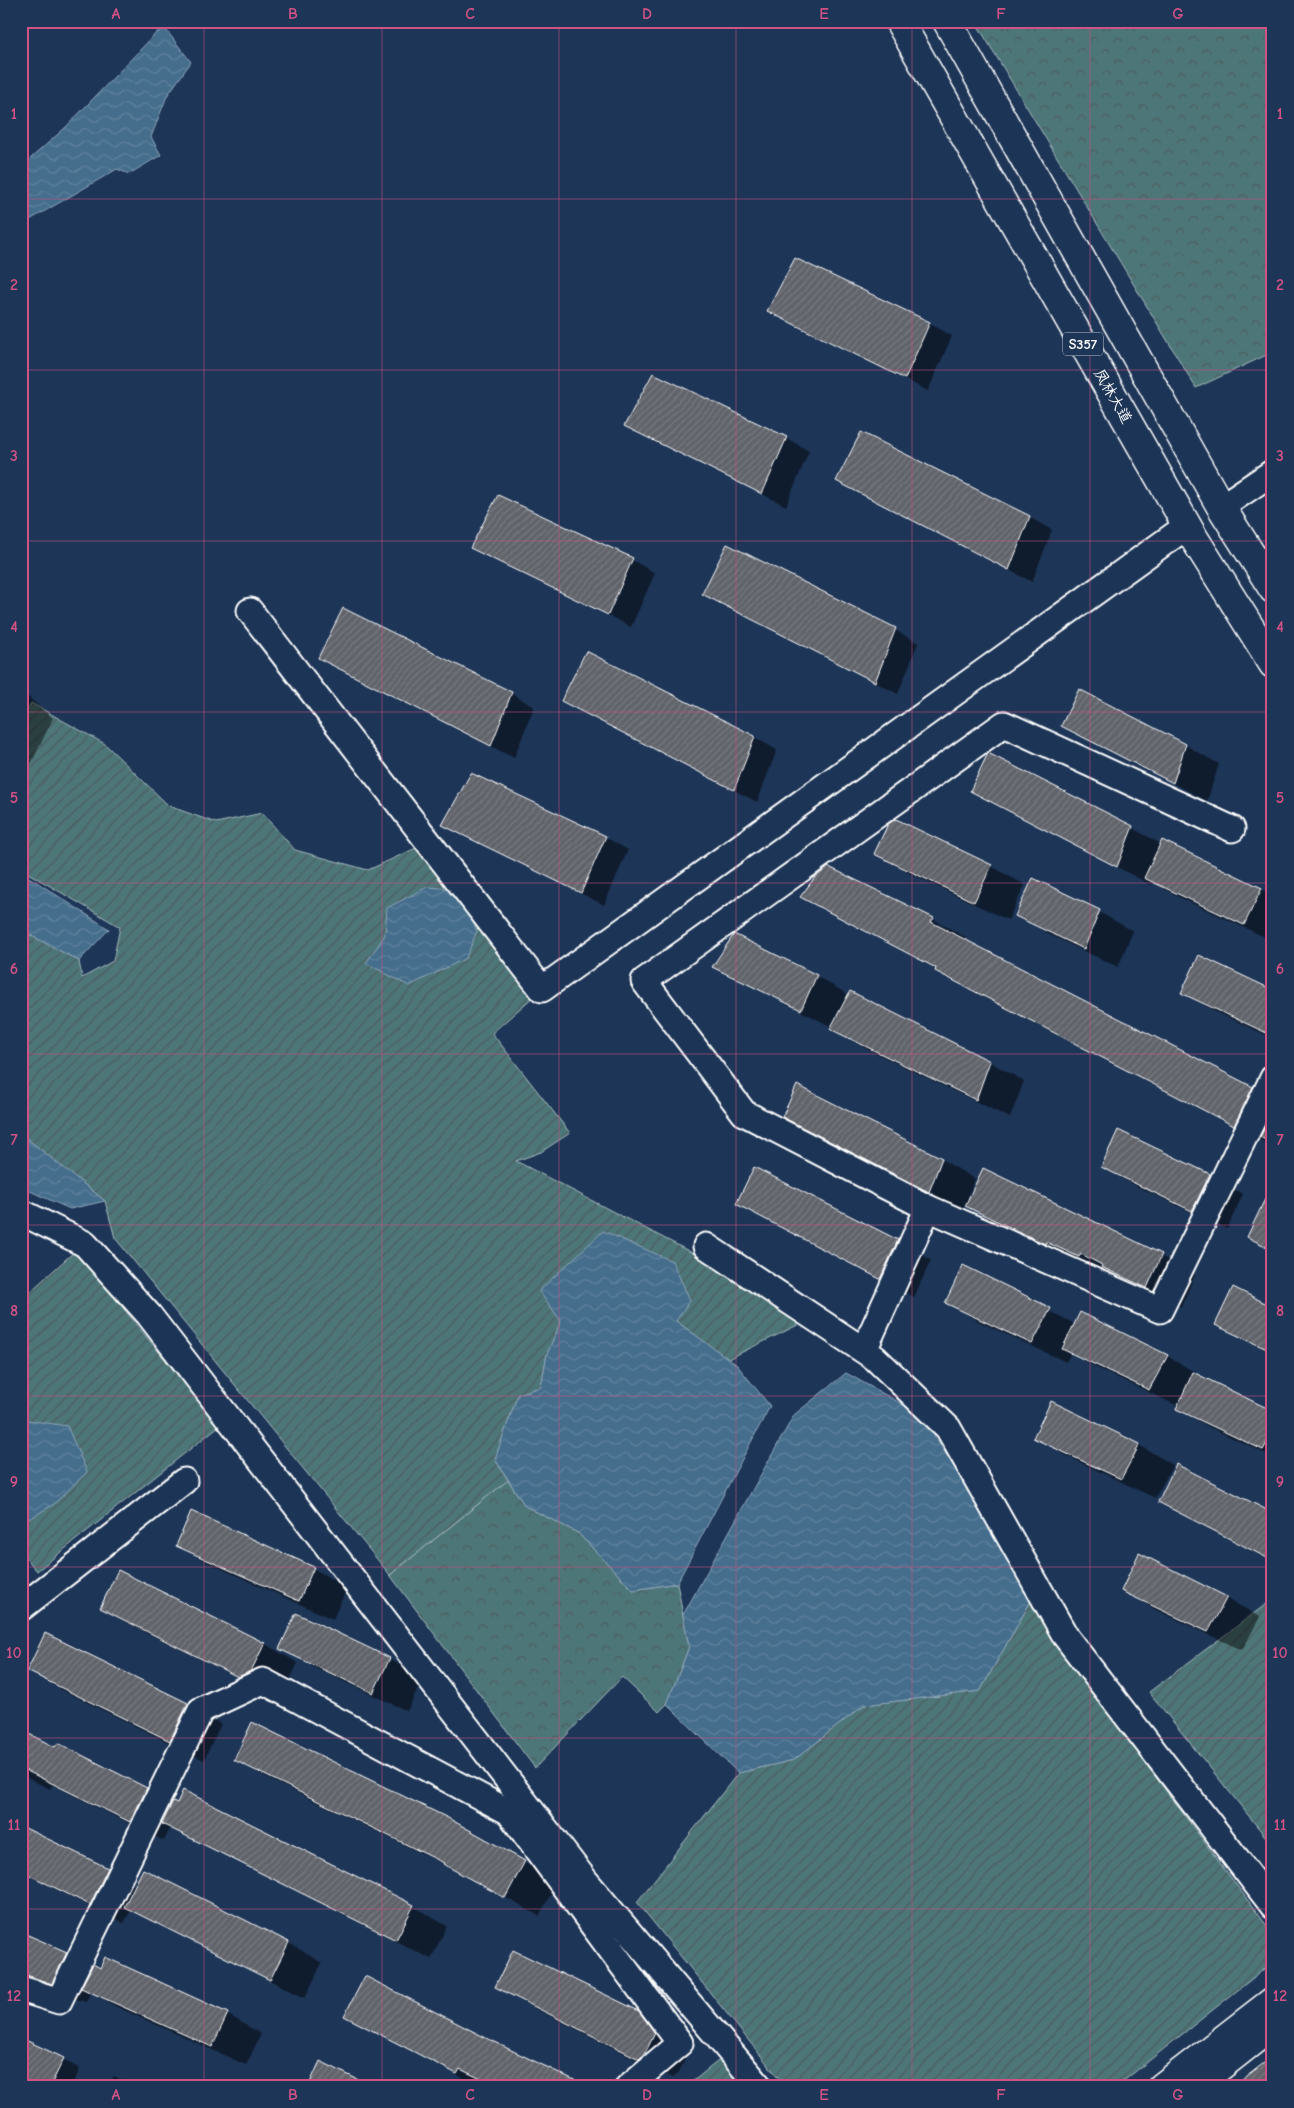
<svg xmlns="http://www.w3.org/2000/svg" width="1294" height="2108" font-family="'Comic Neue','LXGW WenKai TC',sans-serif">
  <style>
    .forest { fill: url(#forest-crowns); stroke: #a6babc }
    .garden { fill: url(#garden-furrows); stroke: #a6babc }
    .water { fill: url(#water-waves); stroke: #8fa7ba }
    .shadow { fill: #0007 }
    .building { fill: url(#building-hatch); stroke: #fff }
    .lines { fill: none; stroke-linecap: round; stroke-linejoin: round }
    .minor-casing { stroke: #fff; stroke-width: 29 }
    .major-casing { stroke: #fff; stroke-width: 31 }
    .minor { stroke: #1d3557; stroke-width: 25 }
    .major { stroke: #1d3557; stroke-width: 28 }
    .grid { fill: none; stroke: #d15284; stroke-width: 1; stroke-opacity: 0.55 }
    .labels { text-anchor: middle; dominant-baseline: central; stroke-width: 5; stroke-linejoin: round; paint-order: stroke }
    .shield { fill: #1d3557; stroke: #bbc2cd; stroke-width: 1 }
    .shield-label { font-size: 14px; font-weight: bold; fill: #fff }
    .street-label { font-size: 15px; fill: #fff; stroke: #1d3557 }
    .neatline { fill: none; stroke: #d15284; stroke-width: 2 }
    .grid-label { font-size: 16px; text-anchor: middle; font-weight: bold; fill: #d15284 }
  </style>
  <defs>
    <pattern id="forest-crowns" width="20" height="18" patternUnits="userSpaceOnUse" patternTransform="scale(1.25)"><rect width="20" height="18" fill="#4e7679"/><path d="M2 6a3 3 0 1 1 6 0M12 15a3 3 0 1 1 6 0" fill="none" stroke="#4d5d5e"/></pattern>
    <pattern id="garden-furrows" width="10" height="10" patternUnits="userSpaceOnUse" patternTransform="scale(1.25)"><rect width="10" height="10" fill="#4e7679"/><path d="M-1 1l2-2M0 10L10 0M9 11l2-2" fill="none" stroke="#4d5d5e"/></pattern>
    <pattern id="water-waves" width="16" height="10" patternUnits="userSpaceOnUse" patternTransform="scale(1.25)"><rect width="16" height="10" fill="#446d8c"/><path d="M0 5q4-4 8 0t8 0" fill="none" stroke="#60839d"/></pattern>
    <pattern id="building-hatch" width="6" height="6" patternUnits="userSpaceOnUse" patternTransform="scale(1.25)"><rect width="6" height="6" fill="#60636a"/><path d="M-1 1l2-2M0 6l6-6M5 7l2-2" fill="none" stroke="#787a80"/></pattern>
  </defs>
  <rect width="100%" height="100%" fill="#1d3557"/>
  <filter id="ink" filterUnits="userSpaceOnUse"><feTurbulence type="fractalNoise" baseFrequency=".02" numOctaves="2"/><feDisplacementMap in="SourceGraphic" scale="10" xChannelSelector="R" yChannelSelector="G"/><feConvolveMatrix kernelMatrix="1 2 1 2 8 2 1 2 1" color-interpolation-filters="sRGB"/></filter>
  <g filter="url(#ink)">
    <!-- forest -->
    <g class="forest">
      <polygon points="975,21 1273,21 1273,352 1196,388"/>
      <polygon points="508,1480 525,1506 578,1533 633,1590 677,1583 689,1647 667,1704 659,1712 622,1677 535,1768 390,1575"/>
    </g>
    <!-- garden -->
    <g class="garden">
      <polygon points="31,703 105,744 169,806 216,823 262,813 295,850 368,870 425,844 542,989 492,1033 570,1133 541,1152 516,1161 702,1258 806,1321 728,1359 676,1321 561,1321 547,1354 541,1387 518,1394 495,1459 508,1480 390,1575 115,1238 105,1201 21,1134 21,1063 25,1047 21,1050 21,930 79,961 82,978 113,961 120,927 21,869 21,723"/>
      <polygon points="76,1250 219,1426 37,1571 21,1552 21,1300"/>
      <polygon points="1273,1599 1273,1846 1149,1692"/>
      <polygon points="1031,1601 1058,1646 1273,1934 1273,1962 1116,2087 786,2087 637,1902 738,1773 794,1760 864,1705 980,1691"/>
      <polygon points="733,2055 760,2087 686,2087 718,2061"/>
    </g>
    <!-- water -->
    <g class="water">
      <polygon points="163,26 191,62 167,96 151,137 161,155 129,174 117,169 21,225 21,167 66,127"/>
      <polygon points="21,872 109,929 79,961 21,930"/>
      <polygon points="427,887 457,889 477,931 466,958 409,986 366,963 385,935 387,908"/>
      <polygon points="21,1134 105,1201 70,1209 21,1187"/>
      <polygon points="603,1231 672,1261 690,1300 676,1321 737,1365 770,1406 677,1583 633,1590 578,1533 525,1506 495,1459 518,1394 541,1387 547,1354 561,1321 539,1291"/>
      <polygon points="846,1373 920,1414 984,1513 1031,1601 980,1691 864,1705 794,1760 738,1773 667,1704 689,1647 683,1615 794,1415"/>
      <polygon points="27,1420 67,1426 87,1472 54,1504 21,1524 21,1428"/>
    </g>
    <!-- shadow -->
    <g class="shadow">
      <polygon points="768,311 929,323 952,336 928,391"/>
      <polygon points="626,426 786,438 809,451 786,506"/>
      <polygon points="838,481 1029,517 1052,530 1032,582"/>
      <polygon points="471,547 632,560 655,573 631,627"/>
      <polygon points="727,606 895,630 918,643 898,694"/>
      <polygon points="343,670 511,693 534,707 514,758"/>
      <polygon points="21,691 53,718 21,785"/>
      <polygon points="562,701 754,737 777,750 757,802"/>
      <polygon points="1063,726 1185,745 1219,764 1207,801"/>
      <polygon points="972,790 1132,828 1161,844 1261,889 1273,896 1273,941 1179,897 1152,882 1151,885"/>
      <polygon points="444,825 605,837 628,850 604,905"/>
      <polygon points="876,854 991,866 1025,885 1008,920 909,873"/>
      <polygon points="802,896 933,919 967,938 965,941 1273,1100 1273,1143 1269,1141 1268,1144 970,990 937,969"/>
      <polygon points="1099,912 1133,931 1118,967 1050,935 1017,915"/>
      <polygon points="714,966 816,976 849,995 850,993 990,1062 1024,1081 1010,1118 865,1048 832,1027"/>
      <polygon points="1183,992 1273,992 1273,1038 1216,1012"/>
      <polygon points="784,1116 941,1159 975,1179 967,1199 1086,1221 1161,1256 1195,1275 1181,1307 1115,1274 1114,1276 1080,1260 1079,1262 1000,1225 965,1205 963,1210"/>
      <polygon points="1119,1131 1210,1175 1243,1194 1227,1229 1136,1186 1102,1167"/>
      <polygon points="738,1204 897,1241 931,1260 914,1297"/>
      <polygon points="963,1267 1075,1324 1080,1313 1168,1356 1201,1376 1273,1412 1273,1457 1211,1428 1177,1409 1178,1406 1097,1368 1071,1353 1066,1362 980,1322 947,1302"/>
      <polygon points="1273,1308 1273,1354 1217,1324"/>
      <polygon points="1035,1438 1139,1445 1173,1465 1155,1498 1069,1457"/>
      <polygon points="1160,1501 1273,1514 1273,1562 1194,1521"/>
      <polygon points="177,1545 313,1568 347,1588 333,1619 211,1564"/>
      <polygon points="119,1572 265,1644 298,1663 285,1690 273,1695 135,1627 101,1608"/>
      <polygon points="1122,1590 1226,1598 1260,1617 1242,1650 1156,1610"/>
      <polygon points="46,1634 188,1705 221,1724 204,1760 62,1690 29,1670"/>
      <polygon points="281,1648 389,1659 423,1678 407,1711 315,1668"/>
      <polygon points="21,1731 147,1789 173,1804 177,1804 183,1792 413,1906 447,1926 431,1959 171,1827 164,1841 53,1785 50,1789 21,1775"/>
      <polygon points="235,1760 524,1862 558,1881 539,1916 454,1869 269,1779"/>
      <polygon points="21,1827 136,1886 143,1871 289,1943 322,1963 305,1998 131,1910 124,1923 21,1872"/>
      <polygon points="21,1933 66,1953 92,1969 227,2014 261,2034 246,2065 117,2007 91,1992 86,2002 65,1996 21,1976"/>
      <polygon points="496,1987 638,2012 672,2032 688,2053 678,2074 673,2078 530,2006"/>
      <polygon points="346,2016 586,2087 480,2087"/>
      <polygon points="63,2059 80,2069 72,2087 21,2087"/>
      <polygon points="114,2076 135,2087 109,2087"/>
    </g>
    <!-- building -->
    <g class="building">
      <polygon points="795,258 930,322 905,379 767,311"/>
      <polygon points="653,373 787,437 762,494 624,426"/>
      <polygon points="861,432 1030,516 1009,570 836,481"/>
      <polygon points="498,495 633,558 608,615 470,548"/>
      <polygon points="727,544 896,628 875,682 702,594"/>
      <polygon points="343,608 512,692 491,746 318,658"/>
      <polygon points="586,651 755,736 734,790 561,701"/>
      <polygon points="1079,689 1186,744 1173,783 1061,726"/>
      <polygon points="988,753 1133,826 1117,867 970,791"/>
      <polygon points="471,773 606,836 581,893 442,825"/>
      <polygon points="896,819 992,865 974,902 874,854 888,824"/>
      <polygon points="1162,840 1262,888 1244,925 1144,878"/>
      <polygon points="829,867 934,918 931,922 1253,1087 1234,1126 935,971 936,968 800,897 815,877"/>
      <polygon points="1033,878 1100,910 1084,949 1015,916"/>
      <polygon points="734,934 817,975 801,1010 712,967"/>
      <polygon points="1199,955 1273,990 1273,1036 1181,993"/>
      <polygon points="850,991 990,1061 976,1100 830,1029"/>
      <polygon points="797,1085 942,1158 929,1192 782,1117"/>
      <polygon points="1273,1111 1273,1144 1260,1137"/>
      <polygon points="1118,1130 1210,1174 1192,1211 1101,1167"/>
      <polygon points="754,1167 898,1240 880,1279 736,1204"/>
      <polygon points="983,1168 1162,1254 1147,1288 1101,1267 1102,1265 1081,1254 1079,1257 1046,1242 1045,1244 965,1206"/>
      <polygon points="1273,1182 1273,1250 1247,1237"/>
      <polygon points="963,1265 1051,1308 1032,1344 945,1303"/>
      <polygon points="1233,1287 1273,1307 1273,1352 1215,1325"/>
      <polygon points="1080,1312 1168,1355 1149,1390 1062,1349"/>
      <polygon points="1193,1372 1273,1411 1273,1432 1263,1450 1176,1409"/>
      <polygon points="1051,1401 1140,1444 1121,1479 1033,1438"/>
      <polygon points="1176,1464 1273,1513 1273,1561 1158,1502"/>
      <polygon points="191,1511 314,1567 299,1601 176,1546"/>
      <polygon points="1139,1553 1227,1597 1208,1632 1121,1591"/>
      <polygon points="118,1570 265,1643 251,1671 238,1677 100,1608"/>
      <polygon points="296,1613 390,1658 373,1693 279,1649"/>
      <polygon points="45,1633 188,1703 170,1741 27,1671"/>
      <polygon points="252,1722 448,1818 525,1861 505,1898 443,1864 444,1863 234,1760"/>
      <polygon points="21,1730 55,1747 58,1743 147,1788 130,1822 21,1768"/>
      <polygon points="183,1790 414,1905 396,1940 162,1824 173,1801 177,1803"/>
      <polygon points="21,1826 108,1868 90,1905 21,1871"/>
      <polygon points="143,1869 289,1942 270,1980 124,1907"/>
      <polygon points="21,1932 67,1952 52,1984 21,1973"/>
      <polygon points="513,1950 639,2011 655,2033 644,2055 639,2059 495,1987"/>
      <polygon points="105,1957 228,2013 212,2047 81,1988 93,1964 100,1968"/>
      <polygon points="365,1976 492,2041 589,2087 498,2087 460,2069 457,2074 344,2016"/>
      <polygon points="21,2038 64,2058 50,2087 21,2087"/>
      <polygon points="1273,2056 1273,2087 1233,2087"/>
      <polygon points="320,2061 373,2087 308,2087"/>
    </g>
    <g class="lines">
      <!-- minor casing -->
      <g class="minor-casing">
        <g id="minor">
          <polyline points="1221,507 1273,472"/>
          <polyline points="250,611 542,989 1187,526"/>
          <polyline points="928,1208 1160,1310 1273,1078"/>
          <polyline points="21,1212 85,1244 149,1315 585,1880 760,2087"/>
          <polyline points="706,1246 875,1358 948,1428 1066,1637 1273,1906"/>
          <polyline points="864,1350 928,1208 744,1113 644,981 1004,724 1232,829"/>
          <polyline points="21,1608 184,1481"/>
          <polyline points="21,1989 59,2001 201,1710 263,1681 509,1812 680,2043 628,2087"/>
        </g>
      </g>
      <!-- major casing -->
      <g class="major-casing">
        <g id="major">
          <polyline points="899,21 1194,538 1273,664"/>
          <polyline points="947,21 1221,507 1273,589"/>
          <polyline points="1162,2087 1273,2001"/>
          <polyline points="1194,2087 1273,2025"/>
        </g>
      </g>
      <!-- minor -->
      <use href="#minor" class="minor"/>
      <!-- major -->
      <use href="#major" class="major"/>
    </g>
  </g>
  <!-- grid -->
  <path class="grid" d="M204,21v2066M382,21v2066M559,21v2066M736,21v2066M912,21v2066M1090,21v2066M21,199h1252M21,370h1252M21,541h1252M21,712h1252M21,883h1252M21,1054h1252M21,1225h1252M21,1396h1252M21,1567h1252M21,1738h1252M21,1909h1252"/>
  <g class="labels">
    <!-- shield labels -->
    <rect class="shield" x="1063" y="332.5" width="40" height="23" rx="4"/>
    <g class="shield-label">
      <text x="1083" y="344">S357</text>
    </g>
    <!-- street labels -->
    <g class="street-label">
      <text transform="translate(1113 396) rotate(60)">凤林大道</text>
    </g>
  </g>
  <!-- margin -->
  <rect width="1294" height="2108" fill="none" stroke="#1d3557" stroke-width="55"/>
  <rect x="28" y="28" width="1238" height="2052" class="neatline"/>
  <g class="grid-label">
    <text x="116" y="19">A</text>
    <text x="293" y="19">B</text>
    <text x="470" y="19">C</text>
    <text x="647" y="19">D</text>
    <text x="824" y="19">E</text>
    <text x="1001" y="19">F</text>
    <text x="1178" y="19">G</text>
    <text x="14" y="119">1</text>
    <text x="1280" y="119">1</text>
    <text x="14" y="290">2</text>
    <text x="1280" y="290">2</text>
    <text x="14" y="461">3</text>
    <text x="1280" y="461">3</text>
    <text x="14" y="632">4</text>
    <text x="1280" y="632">4</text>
    <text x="14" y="803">5</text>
    <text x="1280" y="803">5</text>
    <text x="14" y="974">6</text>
    <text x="1280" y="974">6</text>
    <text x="14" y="1145">7</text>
    <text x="1280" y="1145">7</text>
    <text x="14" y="1316">8</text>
    <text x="1280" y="1316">8</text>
    <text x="14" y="1487">9</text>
    <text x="1280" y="1487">9</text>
    <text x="14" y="1658">10</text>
    <text x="1280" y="1658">10</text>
    <text x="14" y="1830">11</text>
    <text x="1280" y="1830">11</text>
    <text x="14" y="2001">12</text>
    <text x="1280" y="2001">12</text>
    <text x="116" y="2100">A</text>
    <text x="293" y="2100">B</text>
    <text x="470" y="2100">C</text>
    <text x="647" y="2100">D</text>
    <text x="824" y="2100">E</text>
    <text x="1001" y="2100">F</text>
    <text x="1178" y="2100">G</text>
  </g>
</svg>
